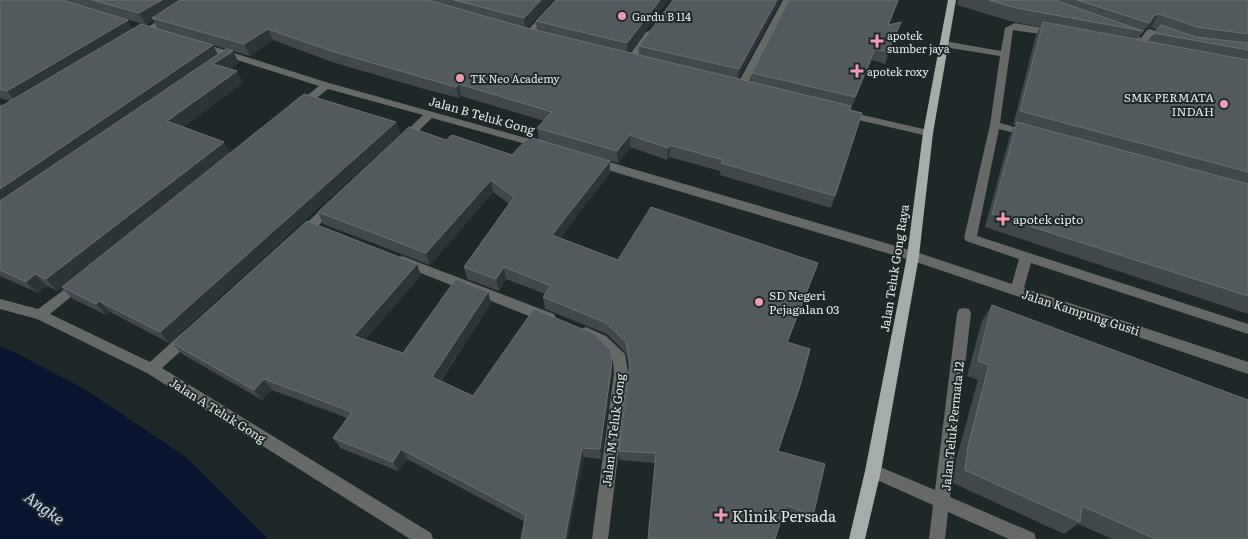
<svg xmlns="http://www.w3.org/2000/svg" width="1248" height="539" font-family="Literata,serif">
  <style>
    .water { fill: #07152f }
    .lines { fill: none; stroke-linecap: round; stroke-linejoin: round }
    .minor { fill: #666967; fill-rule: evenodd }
    .major { fill: #a5ada8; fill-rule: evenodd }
    .wall { fill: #40484c; fill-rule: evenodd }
    .shaded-wall { fill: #2b3436 }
    .building { fill: #525a5d; stroke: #687073 }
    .poi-dot { fill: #f19ab2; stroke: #1e2828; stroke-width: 2 }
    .labels { text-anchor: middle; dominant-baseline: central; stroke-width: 4; stroke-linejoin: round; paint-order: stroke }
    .far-poi-label { font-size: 11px; fill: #e3eae9; stroke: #1e2828; text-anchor: start }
    .poi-label { font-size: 12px; fill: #e3eae9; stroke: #1e2828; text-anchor: start }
    .street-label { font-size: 12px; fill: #e3eae9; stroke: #1e2828 }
    .near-poi-label { font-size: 15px; fill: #e3eae9; stroke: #1e2828; text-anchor: start }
    .near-water-label { font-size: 16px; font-style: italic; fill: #c6dafb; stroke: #1e2828 }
  </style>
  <rect width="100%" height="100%" fill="#1e2828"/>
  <!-- water -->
  <polygon class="water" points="0,347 16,353 86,390 187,458 268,539 0,539"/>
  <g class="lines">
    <!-- minor -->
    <g class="minor">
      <polygon points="191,0 201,0 142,37 135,35"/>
      <polygon points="556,0 565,0 531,37 525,37 525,33"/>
      <polygon points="783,0 791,0 746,87 741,90 738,89 736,87"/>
      <polygon points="1015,23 1054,30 1058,33 1054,36 1013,30 1000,123 1033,132 1034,134 1029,137 999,129 977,236 1248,324 1248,334 1031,263 1024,288 1248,362 1248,374 910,260 591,165 590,162 591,159 599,159 913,251 1012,284 1019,259 966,241 964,238 990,125 1000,56 944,47 939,44 944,41 1001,51 1005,28"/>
      <polygon points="1150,29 1173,37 1175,39 1170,42 1152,36 1146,44 1140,44 1126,37 1130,34 1141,38 1147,30"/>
      <polygon points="649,31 653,34 634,61 628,61 628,57 646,32"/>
      <polygon points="199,42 329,83 544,143 545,145 540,148 432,118 406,143 398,143 398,139 423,115 328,89 303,109 295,109 295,105 319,86 196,47 194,45"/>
      <polygon points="845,111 928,130 933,133 928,136 841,116 840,114"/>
      <polygon points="331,203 337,207 335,210 306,237 298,237 296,234 298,231 327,204"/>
      <polygon points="402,256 554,314 556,318 554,322 549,323 544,322 398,264 396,261 398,258"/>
      <polygon points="81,277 85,279 87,282 85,285 50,314 150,362 183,332 188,330 193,332 195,336 193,340 162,368 431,533 433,539 410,539 147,373 37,319 0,309 0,299 38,309"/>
      <polygon points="964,308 969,309 971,313 950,497 1034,533 1036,539 1009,539 948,512 945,539 929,539 933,505 868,476 865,471 868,466 873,464 935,490 957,313 959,309"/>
      <polygon points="586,327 606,336 625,354 628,373 608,539 592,539 614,373 613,360 596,344 581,337 579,333 581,329"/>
    </g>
    <!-- major -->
    <polygon class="major" points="948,0 956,0 933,133 919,256 881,471 865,539 849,539 865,471 907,256 923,133"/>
  </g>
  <!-- wall -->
  <g class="wall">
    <path d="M0,0h553l-26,28 10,3 -1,-10 132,-21 -39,53 10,2v-9l34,-46h108l-43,79 12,3 2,-9 37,-73h110l-10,25 12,-3 -16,42 -13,-4 -21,49h-1l12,4 -31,95 -111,-33v-4l-51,-14 -2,3 -37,-13 -12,16 -79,-23 -2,-12 7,-7 -83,-25 -2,2 -35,-9 -92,-27 -59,-22 -23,16 -37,-11 5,10 21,8 -9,6 13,14 -60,44 41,15 6,11 166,-31 4,12 -231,209 -59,-31 -4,3 -33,-16 -11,-11 -4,3 -11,-5 -9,7 -38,-17v-173l2,3 8,-5 -10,-3zM119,17l27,8 7,-5 5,9h-25z"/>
    <path d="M958,0h290v314l-263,-87 25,-92 6,-10h-3l23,-90 4,-8 -30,-6 -53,-16zM1151,27l6,3 -8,11 -12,-2 9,-10z"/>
    <polygon points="446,140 512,155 610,161 610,173 560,238 618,260 818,263 788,342 778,451 813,516 808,525 655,463 619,460 619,451 629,369 626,353 607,334 545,309 543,297 545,294 506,279 499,291 467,279 464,267 509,204 493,192 430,265 323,224 318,212"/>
    <polygon points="421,275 365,340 403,353 488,292 491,303 441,381 473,396 612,373 601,459 584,457 525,522 407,459 398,471 340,448 333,438 347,418 272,390 262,400 182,354 172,343"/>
    <polygon points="992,305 1248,539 1112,539 1078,524 1064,534 953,483 956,460 978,380 967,376 982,321"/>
  </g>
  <!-- shaded-wall -->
  <g class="shaded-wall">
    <polygon points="162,0 187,0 152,18 153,20 146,25 139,13"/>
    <polygon points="541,0 553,0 525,30 524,18"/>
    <polygon points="660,0 668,0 627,55 627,43"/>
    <polygon points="777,0 781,0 737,81 739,69"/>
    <polygon points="898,0 899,0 884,37 888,25"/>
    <polygon points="1159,14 1151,27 1146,29 1140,36 1154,16"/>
    <polygon points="128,20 134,32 17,103 7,91"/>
    <polygon points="901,22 897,33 885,64 888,52"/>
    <polygon points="268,29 273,40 250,56 244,44"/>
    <polygon points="213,45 219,57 0,209 0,189"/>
    <polygon points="875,49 872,60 851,109 855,97"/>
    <polygon points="233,51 239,63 220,76 213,64"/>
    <polygon points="237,71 243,83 175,133 167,121"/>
    <polygon points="459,84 461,96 459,98 456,87"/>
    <polygon points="396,122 400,134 169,343 160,332"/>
    <polygon points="630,135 630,147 618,163 617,151"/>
    <polygon points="224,142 231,154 58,291 46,279"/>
    <polygon points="670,145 669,157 667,160 668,148"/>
    <polygon points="610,161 610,173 553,247 552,235"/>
    <polygon points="491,180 493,192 430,265 426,253"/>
    <polygon points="818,263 814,274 784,353 787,342"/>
    <polygon points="417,264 421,275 359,347 354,336"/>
    <polygon points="504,267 506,279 499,291 496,279"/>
    <polygon points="35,274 47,286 38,293 26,282"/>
    <polygon points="488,292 491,303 436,387 432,377"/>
    <polygon points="99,301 110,312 106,315 96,304"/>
    <polygon points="612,362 612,373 601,459 600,449"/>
    <polygon points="264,379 272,390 262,400 254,390"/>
    <polygon points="582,448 584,457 568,539 565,539"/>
    <polygon points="401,449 407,459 398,471 393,462"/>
  </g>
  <!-- building -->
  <g class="building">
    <polygon points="0,0 62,0 128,20 7,91 0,89"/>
    <polygon points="92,0 162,0 139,13"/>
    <polygon points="180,0 428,0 523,27 851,106 849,110 862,113 835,196 721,163 723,160 670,145 668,148 630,135 617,151 537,128 552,112 459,84 456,87 421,77 328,50 268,29 244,44 152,18"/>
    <polygon points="454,0 541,0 524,18"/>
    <polygon points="556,0 660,0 627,43 536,21"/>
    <polygon points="673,0 777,0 739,69 639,46"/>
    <polygon points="789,0 898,0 888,25 901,22 888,52 875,49 855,97 752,73"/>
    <polygon points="989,0 1055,0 1143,31 1016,8"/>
    <polygon points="1077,0 1248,0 1248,34 1197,27 1159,14 1154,16 1149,23"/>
    <polygon points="1043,22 1248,60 1248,172 1020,111"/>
    <polygon points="141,24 213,45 0,189 0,107"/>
    <polygon points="1161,25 1196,37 1248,43 1248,50 1154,33"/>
    <polygon points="226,49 233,51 213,64 237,71 167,121 224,142 46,279 35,274 26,282 0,270 0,201"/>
    <polygon points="304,94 396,122 160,332 99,301 96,304 62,287"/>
    <polygon points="1017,122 1248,184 1248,296 992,214"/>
    <polygon points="409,127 446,140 452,135 512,155 529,137 610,161 552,235 618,260 651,207 818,263 787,342 810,349 800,386 778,451 825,464 813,516 786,505 775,539 648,539 656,453 619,451 630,362 626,342 606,323 543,297 551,286 504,267 496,279 464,267 514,197 491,180 426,253 318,212"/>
    <polygon points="307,221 417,264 354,336 403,353 456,279 488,292 432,377 473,396 534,309 594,334 611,350 612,362 600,449 582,448 565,539 521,539 526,515 401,449 393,462 333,438 352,412 264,379 254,390 172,343"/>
    <polygon points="992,305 1248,400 1248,539 1156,539 1082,506 1080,522 965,470 968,446 989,365 978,361"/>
  </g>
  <!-- markers -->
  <g class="poi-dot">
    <circle cx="622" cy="16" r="5"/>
    <path d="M874.5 33.5h5v5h5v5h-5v5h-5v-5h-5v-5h5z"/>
    <path d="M854.5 63.5h5v5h5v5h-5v5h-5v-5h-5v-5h5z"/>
    <circle cx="460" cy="78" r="5"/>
    <circle cx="1224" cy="104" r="5"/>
    <path d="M1000.5 211.5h5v5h5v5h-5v5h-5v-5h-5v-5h5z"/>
    <circle cx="759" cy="302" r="5"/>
    <path d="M718.5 507.5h5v5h5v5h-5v5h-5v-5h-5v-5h5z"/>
  </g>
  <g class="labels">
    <!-- far-poi labels -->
    <g class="far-poi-label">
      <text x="632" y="16">Gardu B 114</text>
      <text x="887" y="35">apotek<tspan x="887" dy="13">sumber jaya</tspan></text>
      <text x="867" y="71">apotek roxy</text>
      <text x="470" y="78">TK Neo Academy</text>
    </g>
    <!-- poi labels -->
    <g class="poi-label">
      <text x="1214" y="97" text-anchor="end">SMK PERMATA<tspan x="1214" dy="14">INDAH</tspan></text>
      <text x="1013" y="219">apotek cipto</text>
      <text x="769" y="295">SD Negeri<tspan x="769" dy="14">Pejagalan 03</tspan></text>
    </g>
    <!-- street labels -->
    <g class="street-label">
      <text transform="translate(482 115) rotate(16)">Jalan B Teluk Gong</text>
      <text transform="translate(894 268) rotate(-81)">Jalan Teluk Gong Raya</text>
      <text transform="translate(1081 312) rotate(18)">Jalan Kampung Gusti</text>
      <text transform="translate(218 410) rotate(32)">Jalan A Teluk Gong</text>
      <text transform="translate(952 426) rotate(-84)">Jalan Teluk Permata 12</text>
      <text transform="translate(613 430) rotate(-83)">Jalan M Teluk Gong</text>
    </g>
    <!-- near-poi labels -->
    <g class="near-poi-label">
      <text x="732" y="515">Klinik Persada</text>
    </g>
    <!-- near-water labels -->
    <g class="near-water-label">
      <text transform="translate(45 507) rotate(36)">Angke</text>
    </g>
  </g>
</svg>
